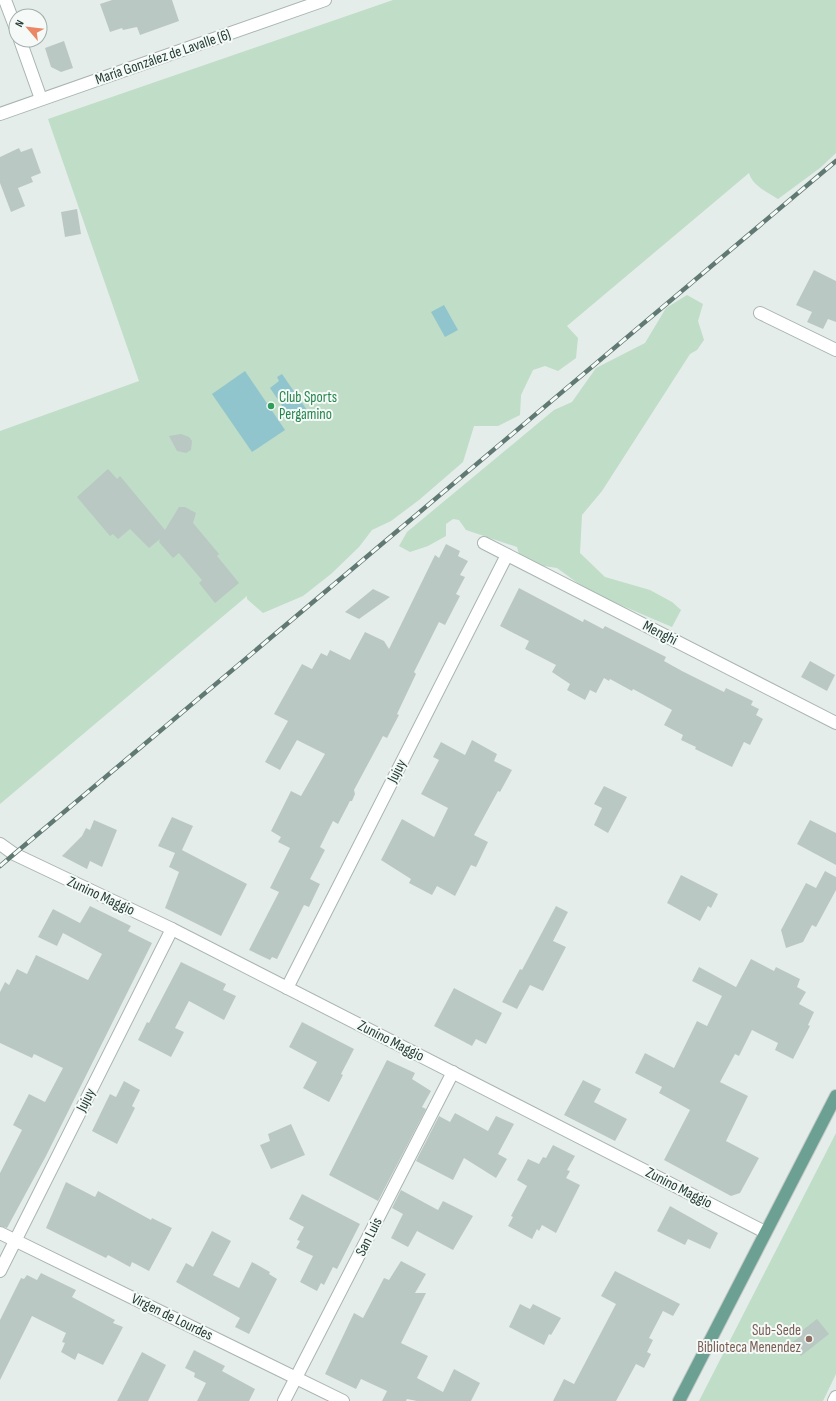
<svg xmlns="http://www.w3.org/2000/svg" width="836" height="1401" font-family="'Sofia Sans Condensed',sans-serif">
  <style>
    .green { fill: #bfddc7 }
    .water { fill: #91c5ce }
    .building { fill: #bac8c3 }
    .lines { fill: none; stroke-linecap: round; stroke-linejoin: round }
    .street-casing { stroke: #a8b5b1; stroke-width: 14 }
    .primary-casing { stroke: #c2c9c7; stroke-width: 14 }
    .street { stroke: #fff; stroke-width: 12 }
    .primary { stroke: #6ca093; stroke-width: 12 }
    .rail-casing { stroke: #607972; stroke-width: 4.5 }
    .rail { stroke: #f5faf8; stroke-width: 3; stroke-dasharray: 9; stroke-linecap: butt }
    .leisure-dot { fill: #2e9e5b; stroke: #f5faf8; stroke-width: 1.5 }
    .education-dot { fill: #8d6e63; stroke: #f5faf8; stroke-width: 1.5 }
    .labels { text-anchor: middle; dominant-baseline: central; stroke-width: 4; stroke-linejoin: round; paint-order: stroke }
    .street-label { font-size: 15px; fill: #253e37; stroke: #f5faf8 }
    .leisure-label { font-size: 15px; fill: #27864d; stroke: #f5faf8; text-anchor: start }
    .education-label { font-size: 15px; fill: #785e54; stroke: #f5faf8; text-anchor: end }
  </style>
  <rect width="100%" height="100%" fill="#e5edea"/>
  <!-- green -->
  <g class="green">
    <path d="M393,0h443v153l-16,15 -42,31c-10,-6 -26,-14 -29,-26l-182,153 11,12 -2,20 -18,13 -13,-5 -12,4 -12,25 -1,20 -22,11h-24l-11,36 -44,38 -28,21 -19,9 -13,17 -28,27 -28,22 -40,17 -16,-14v-3l-247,208v-373l139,-50 -91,-262z"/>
    <polygon points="687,295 703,304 698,321 704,340 697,350 690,354 602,491 582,515 580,553 605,577 650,590 672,602 681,610 672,627 590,592 557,568 537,565 519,554 517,547 466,530 459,520 453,519 446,524 446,536 428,546 410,552 399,546 407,532 554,410 572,402 596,368 645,343 666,308"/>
    <polygon points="836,1133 836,1374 823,1401 699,1401"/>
  </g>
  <!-- water -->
  <g class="water">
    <polygon points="444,305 458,330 445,337 431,312"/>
    <polygon points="245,371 285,430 252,452 212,394"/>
    <polygon points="282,374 309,413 294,423 270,388 279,381 277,377"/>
  </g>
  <!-- building -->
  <g class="building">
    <polygon points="112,0 172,0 179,21 140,35 137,27 123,30 122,28 110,32 100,4"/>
    <polygon points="64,41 73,68 61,72 51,67 45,48"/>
    <polygon points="19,148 21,152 32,148 41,173 31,177 33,182 18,188 25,206 11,212 0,183 0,157"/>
    <polygon points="77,209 81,234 65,237 61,212"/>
    <polygon points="814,270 836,281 836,322 828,319 823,329 807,322 812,312 796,305"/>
    <polygon points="181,434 189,437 192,441 191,450 186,453 177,451 169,436"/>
    <polygon points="108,469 117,479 120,476 165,530 179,507 185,507 196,513 193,523 219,554 217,556 239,583 215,603 199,583 202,580 179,553 173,558 159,542 160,539 149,548 130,529 118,539 113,534 110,536 77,497"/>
    <polygon points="446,544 460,551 458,556 468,561 460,575 465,577 456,594 460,596 445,625 439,622 414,672 416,674 397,714 399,715 387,738 383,736 354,790 355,794 352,801 350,801 338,824 333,821 320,847 325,850 310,879 320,884 309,907 304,905 277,959 272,957 270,960 249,950 279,892 270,888 290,848 278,842 281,837 271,831 291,791 301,796 325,754 297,740 280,770 265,762 288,721 274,714 302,664 312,669 321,653 327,656 330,650 350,660 365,632 384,641 389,649 435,555 439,558"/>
    <polygon points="519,588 583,622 584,619 603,629 605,626 666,657 664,661 682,671 724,692 726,688 753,701 751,705 759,709 756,715 763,719 750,745 744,742 732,767 695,749 696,747 681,740 683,735 664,725 672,710 633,689 632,691 610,679 609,681 604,678 596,693 590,690 585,700 567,690 570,684 552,672 556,665 525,649 529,641 500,626"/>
    <polygon points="373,589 390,597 359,619 345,612"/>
    <polygon points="810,661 835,675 827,691 801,677"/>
    <polygon points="472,740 497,754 494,761 512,770 500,792 498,791 474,835 488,842 476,867 471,865 455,896 437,886 432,895 409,883 411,879 381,860 402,819 434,837 448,808 421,794 439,760 433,757 441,742 465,755"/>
    <polygon points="604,786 627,797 608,833 594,825 602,808 594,804"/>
    <polygon points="172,817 193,826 182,850 247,884 221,936 165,908 179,872 169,867 175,853 158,846"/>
    <polygon points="94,820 117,830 102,867 90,861 87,869 62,856 82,836 86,828 90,830"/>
    <polygon points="810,820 836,833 836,865 797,844"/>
    <polygon points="825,871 836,877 836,890 816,927 812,925 803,942 786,948 781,930 806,883 816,888"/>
    <polygon points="681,875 718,894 711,908 708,906 700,921 667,903"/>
    <polygon points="90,906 131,926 128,931 152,943 46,1156 7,1228 0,1226 0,1173 22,1130 13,1125 29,1094 45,1102 63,1068 34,1054 32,1058 0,1043 0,992 5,982 9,985 17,969 27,974 36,955 88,980 102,954 63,933 57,946 38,937 53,909 80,923"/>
    <polygon points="556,906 568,912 553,941 566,947 543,991 530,985 517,1009 502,1002 520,969 522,970"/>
    <polygon points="751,959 774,971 776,967 800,979 797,987 806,992 799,1004 814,1012 808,1025 810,1026 793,1059 775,1050 778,1043 752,1030 739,1056 735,1054 720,1082 748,1096 726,1141 759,1158 740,1193 731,1196 664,1160 690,1110 659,1093 662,1087 635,1073 645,1053 674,1068 697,1021 707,1026 722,996 692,981 699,967 736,987"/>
    <polygon points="181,962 226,984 223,990 236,996 224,1020 189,1001 175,1028 184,1032 171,1057 138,1040 147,1022 149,1023"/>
    <polygon points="454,988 502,1013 486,1044 476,1039 472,1046 434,1026"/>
    <polygon points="302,1022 354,1049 341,1074 343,1075 329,1102 303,1088 317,1062 289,1047"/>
    <polygon points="387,1060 415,1073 412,1079 431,1091 422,1107 426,1109 378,1201 329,1175"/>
    <polygon points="583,1080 601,1089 594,1102 627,1119 615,1141 564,1115"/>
    <polygon points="124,1081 140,1090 132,1106 135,1108 117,1144 92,1131 110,1094 116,1097"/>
    <polygon points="455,1113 488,1131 496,1116 514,1124 498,1154 507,1159 496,1178 464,1158 453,1180 416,1161 439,1116 450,1122"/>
    <polygon points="291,1124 305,1155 271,1169 260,1145 270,1141 268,1134"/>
    <polygon points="553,1145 575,1156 567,1170 570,1171 566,1178 580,1185 556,1233 542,1225 539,1231 537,1229 532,1239 508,1226 513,1217 511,1216 527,1186 517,1180 528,1159 539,1164 543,1157 546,1158"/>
    <polygon points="66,1182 95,1197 98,1191 151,1220 152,1218 172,1228 149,1271 132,1262 130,1267 108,1255 106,1258 46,1228"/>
    <polygon points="401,1190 438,1210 443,1201 473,1216 453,1250 417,1231 408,1247 391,1238 403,1214 392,1208"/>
    <polygon points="302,1194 360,1224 337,1269 333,1267 324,1285 321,1283 317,1291 300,1282 313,1256 296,1248 300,1241 297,1240 304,1227 289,1219"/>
    <polygon points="670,1206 718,1233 710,1249 688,1239 685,1245 657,1231"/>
    <polygon points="212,1231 231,1241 213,1275 239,1288 252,1262 270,1272 269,1274 277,1279 249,1334 235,1327 240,1318 176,1282 186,1263 193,1267"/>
    <polygon points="401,1261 426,1274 415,1293 426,1293 401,1343 428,1356 417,1378 443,1392 454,1369 480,1383 471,1401 417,1401 407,1399 406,1401 382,1401 387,1391 361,1379 356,1389 325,1374 354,1313 363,1318 384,1278 389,1280"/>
    <polygon points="615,1271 680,1304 673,1316 663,1311 649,1338 653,1340 647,1352 651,1354 644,1368 636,1364 616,1401 553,1401 564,1379 574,1384 616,1304 601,1296"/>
    <polygon points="41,1273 76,1290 72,1297 115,1320 113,1323 123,1327 121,1331 103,1365 78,1353 75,1360 61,1352 65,1343 62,1342 66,1333 32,1316 0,1380 0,1320 21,1278 24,1279 27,1275 37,1280"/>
    <polygon points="520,1304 530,1309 533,1304 561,1318 551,1335 549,1334 544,1345 509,1327"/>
    <polygon points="817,1319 829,1334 801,1356 791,1343 801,1336 799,1333"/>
    <polygon points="194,1350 225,1366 222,1371 255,1389 249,1401 197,1401 206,1383 194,1377 195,1373 185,1368"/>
    <polygon points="142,1352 166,1365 148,1401 117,1401"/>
  </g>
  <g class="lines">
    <!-- street casing -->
    <g class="street-casing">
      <g id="street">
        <polyline points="5,0 16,29"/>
        <polyline points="20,40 41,99"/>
        <polyline points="0,114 325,0"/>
        <polyline points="760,313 836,350"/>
        <polyline points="484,543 836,723"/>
        <polyline points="0,844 14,854 172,929 765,1232"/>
        <polyline points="287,988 507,555"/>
        <polyline points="0,1233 343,1401"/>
        <polyline points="0,1271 172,929"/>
        <polyline points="284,1401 453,1072"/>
        <polyline points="834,1401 836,1397"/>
      </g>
    </g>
    <!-- primary casing -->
    <g class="primary-casing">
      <polyline id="primary" points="679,1401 836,1096"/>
    </g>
    <!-- street -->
    <use href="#street" class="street"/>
    <!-- primary -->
    <use href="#primary" class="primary"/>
    <!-- rail casing -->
    <g class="rail-casing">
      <polyline id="rail" points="0,866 836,161"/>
    </g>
    <!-- rail -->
    <use href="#rail" class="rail"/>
  </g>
  <!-- markers -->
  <circle class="leisure-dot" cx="271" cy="406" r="4"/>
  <circle class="education-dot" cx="809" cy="1339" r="4"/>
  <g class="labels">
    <!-- street labels -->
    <g class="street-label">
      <text transform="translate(163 57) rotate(-19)">María González de Lavalle (6)</text>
      <text transform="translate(660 633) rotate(27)">Menghi</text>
      <text transform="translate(397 771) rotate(-63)">Jujuy</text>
      <text transform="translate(101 896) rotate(25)">Zunino Maggio</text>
      <text transform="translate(391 1041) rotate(27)">Zunino Maggio</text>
      <text transform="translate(86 1100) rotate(-63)">Jujuy</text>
      <text transform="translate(679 1188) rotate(27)">Zunino Maggio</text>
      <text transform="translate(369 1237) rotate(-63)">San Luis</text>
      <text transform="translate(172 1317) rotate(26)">Virgen de Lourdes</text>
    </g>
    <!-- leisure labels -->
    <g class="leisure-label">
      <text x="279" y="397">Club Sports<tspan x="279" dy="17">Pergamino</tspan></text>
    </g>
    <!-- education labels -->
    <g class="education-label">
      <text x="801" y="1330">Sub-Sede<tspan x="801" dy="17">Biblioteca Menendez</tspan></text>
    </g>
  </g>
  <!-- north arrow -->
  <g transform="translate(28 28) rotate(298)"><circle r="19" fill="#f5faf8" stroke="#a2afab"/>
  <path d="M0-3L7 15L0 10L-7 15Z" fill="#ea8767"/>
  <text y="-6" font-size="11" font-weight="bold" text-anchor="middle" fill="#253e37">N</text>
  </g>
</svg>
